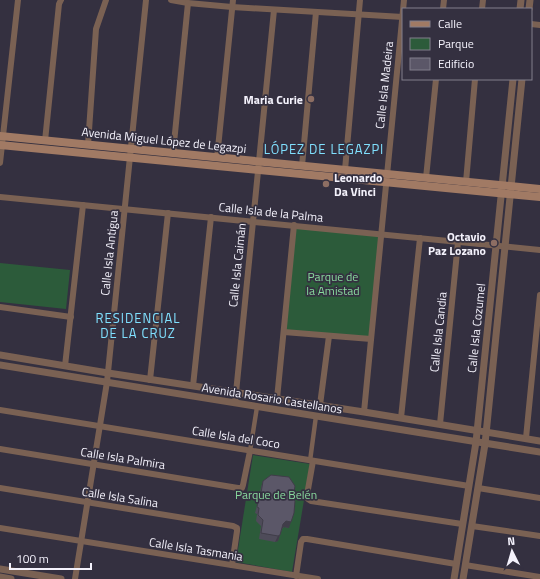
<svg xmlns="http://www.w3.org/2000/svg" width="540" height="579" font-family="'Titillium Web',sans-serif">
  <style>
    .green { fill: #2c5b3a }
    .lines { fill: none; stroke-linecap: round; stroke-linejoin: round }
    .pedestrian { stroke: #7a6153; stroke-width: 4.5 }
    .minor { stroke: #7a6153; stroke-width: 6 }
    .tertiary { stroke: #7a6153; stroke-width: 7 }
    .secondary { stroke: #a17a64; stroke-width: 8 }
    .wall { fill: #4e4b59 }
    .shaded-wall { fill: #403d49 }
    .building { fill: #5b5768; stroke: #403d49 }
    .education-dot { fill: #8d6e63; stroke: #343040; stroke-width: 1.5 }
    .labels { text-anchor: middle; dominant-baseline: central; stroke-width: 3.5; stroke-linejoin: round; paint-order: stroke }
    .street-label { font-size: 12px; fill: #f4f2fc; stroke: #343040 }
    .poi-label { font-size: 12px; font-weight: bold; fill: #f4f2fc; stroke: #343040; text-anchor: end }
    .park-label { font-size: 12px; fill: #89da9e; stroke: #343040 }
    .neighbourhood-label { font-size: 13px; letter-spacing: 1px; fill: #80e0fe; stroke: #343040 }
  </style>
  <rect width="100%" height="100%" fill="#343040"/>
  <!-- green -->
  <g class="green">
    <polygon points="296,227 379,236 369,337 286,330"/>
    <polygon points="0,263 70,270 66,309 0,302"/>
    <polygon points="253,455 310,464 292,572 236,562"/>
  </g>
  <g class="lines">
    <!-- pedestrian -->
    <g class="pedestrian">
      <polyline points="250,451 257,407"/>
      <polyline points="310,461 316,416"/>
    </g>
    <!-- minor -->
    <g class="minor">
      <polyline points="171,0 188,3 232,7 403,17"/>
      <polyline points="443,9 444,0"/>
      <polyline points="482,9 483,0"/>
      <polyline points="531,24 540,25"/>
      <polyline points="45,141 59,4 61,0"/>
      <polyline points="88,145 96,29 106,0"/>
      <polyline points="173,153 188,3"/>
      <polyline points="217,158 233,0"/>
      <polyline points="0,163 18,0"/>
      <polyline points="302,166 316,12"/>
      <polyline points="345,170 360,0"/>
      <polyline points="426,178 436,79"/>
      <polyline points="466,182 475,79"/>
      <polyline points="0,197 540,250"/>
      <polyline points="0,307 71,317"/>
      <polyline points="284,332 371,339"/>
      <polyline points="65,366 83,205"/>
      <polyline points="150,380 168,213"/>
      <polyline points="193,386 211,217"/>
      <polyline points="277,399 294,225"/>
      <polyline points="235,403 274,10"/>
      <polyline points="320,405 329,336"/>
      <polyline points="0,410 469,486"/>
      <polyline points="364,412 404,0"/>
      <polyline points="401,418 420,238"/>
      <polyline points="440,424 458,242"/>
      <polyline points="526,438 540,295"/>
      <polyline points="0,449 238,488 242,488 243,485 250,451"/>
      <polyline points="313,461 307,495 308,499 311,501 462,524"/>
      <polyline points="0,488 233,526 237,528 237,531 232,565"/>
      <polyline points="478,488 540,498"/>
      <polyline points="472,526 540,536"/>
      <polyline points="0,528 318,579"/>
      <polyline points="465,565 540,577"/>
      <polyline points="296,576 301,542 303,539 307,539 456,564"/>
      <polyline points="75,579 107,382 146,0"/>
    </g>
    <!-- tertiary -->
    <g class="tertiary">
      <polyline points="520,9 521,0"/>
      <polyline points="529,9 530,0"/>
      <polyline points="0,355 108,373 364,412 540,441"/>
      <polyline points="0,365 540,452"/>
      <polyline points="0,569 61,579"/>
      <polyline points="0,577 11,579"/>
      <polyline points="454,579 476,442 513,79"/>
      <polyline points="463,579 485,444 522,79"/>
    </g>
    <!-- secondary -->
    <g class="secondary">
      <polyline points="0,136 540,189"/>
      <polyline points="0,145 540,197"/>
    </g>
  </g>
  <!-- wall -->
  <polygon class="wall" points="263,481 289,528 284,527 282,529 278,541 275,542 259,539 261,526 256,521 257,514 255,513 260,494 261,487"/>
  <!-- shaded-wall -->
  <g class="shaded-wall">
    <polygon points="286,521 291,522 289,528 284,527 280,530 283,524"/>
    <polygon points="280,535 278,541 275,542 278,536"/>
  </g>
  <!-- building -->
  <polygon class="building" points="271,475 289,477 295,486 293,498 295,501 294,513 291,522 286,521 283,524 280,535 278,536 261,533 263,520 258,515 259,508 257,507 260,493 261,493 263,481"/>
  <!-- markers -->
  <g class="education-dot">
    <circle cx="311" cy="99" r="4"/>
    <circle cx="326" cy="184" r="4"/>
    <circle cx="494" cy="243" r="4"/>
  </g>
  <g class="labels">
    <!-- street labels -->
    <g class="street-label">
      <text transform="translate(384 85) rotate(-84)">Calle Isla Madeira</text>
      <text transform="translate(164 140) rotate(6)">Avenida Miguel López de Legazpi</text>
      <text transform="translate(271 212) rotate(6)">Calle Isla de la Palma</text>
      <text transform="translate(109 253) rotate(-84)">Calle Isla Antigua</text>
      <text transform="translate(237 265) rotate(-84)">Calle Isla Caimán</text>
      <text transform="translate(476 328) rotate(-84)">Calle Isla Cozumel</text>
      <text transform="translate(438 332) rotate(-84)">Calle Isla Candia</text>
      <text transform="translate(272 398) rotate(9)">Avenida Rosario Castellanos</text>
      <text transform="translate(236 437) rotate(9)">Calle Isla del Coco</text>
      <text transform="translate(123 458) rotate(9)">Calle Isla Palmira</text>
      <text transform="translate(120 497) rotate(9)">Calle Isla Salina</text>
      <text transform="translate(196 549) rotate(9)">Calle Isla Tasmania</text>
    </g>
    <!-- poi labels -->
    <g class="poi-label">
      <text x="303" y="99">Maria Curie</text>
      <text x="334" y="177" text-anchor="start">Leonardo<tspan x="334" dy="14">Da Vinci</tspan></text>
      <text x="486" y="236">Octavio<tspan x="486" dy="14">Paz Lozano</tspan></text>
    </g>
    <!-- park labels -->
    <g class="park-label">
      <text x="333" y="276">Parque de<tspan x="333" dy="14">la Amistad</tspan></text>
      <text x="276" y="494">Parque de Belén</text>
    </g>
    <!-- neighbourhood labels -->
    <g class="neighbourhood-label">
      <text x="324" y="149">LÓPEZ DE LEGAZPI</text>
      <text x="138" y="318">RESIDENCIAL<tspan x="138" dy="15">DE LA CRUZ</tspan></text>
    </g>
  </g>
  <!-- legend -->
  <rect x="402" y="8" width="130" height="72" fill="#343040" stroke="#817e8b"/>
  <rect x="410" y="21" width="20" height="6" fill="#a17a64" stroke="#817e8b"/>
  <text x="438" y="28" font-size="12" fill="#f4f2fc">Calle</text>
  <rect x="410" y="38" width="20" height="12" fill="#2c5b3a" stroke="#817e8b"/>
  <text x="438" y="48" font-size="12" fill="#f4f2fc">Parque</text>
  <rect x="410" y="58" width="20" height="12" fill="#5b5768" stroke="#817e8b"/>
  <text x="438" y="68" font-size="12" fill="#f4f2fc">Edificio</text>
  <!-- north arrow -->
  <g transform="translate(512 551) rotate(355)" stroke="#343040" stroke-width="3" paint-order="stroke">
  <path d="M0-3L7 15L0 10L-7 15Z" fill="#f4f2fc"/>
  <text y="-6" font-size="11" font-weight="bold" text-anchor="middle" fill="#f4f2fc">N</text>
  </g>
  <!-- scale -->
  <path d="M10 563v6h81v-6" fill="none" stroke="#f4f2fc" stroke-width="2"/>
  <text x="16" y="563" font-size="12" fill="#f4f2fc" stroke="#343040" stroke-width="3" paint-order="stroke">100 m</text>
</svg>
